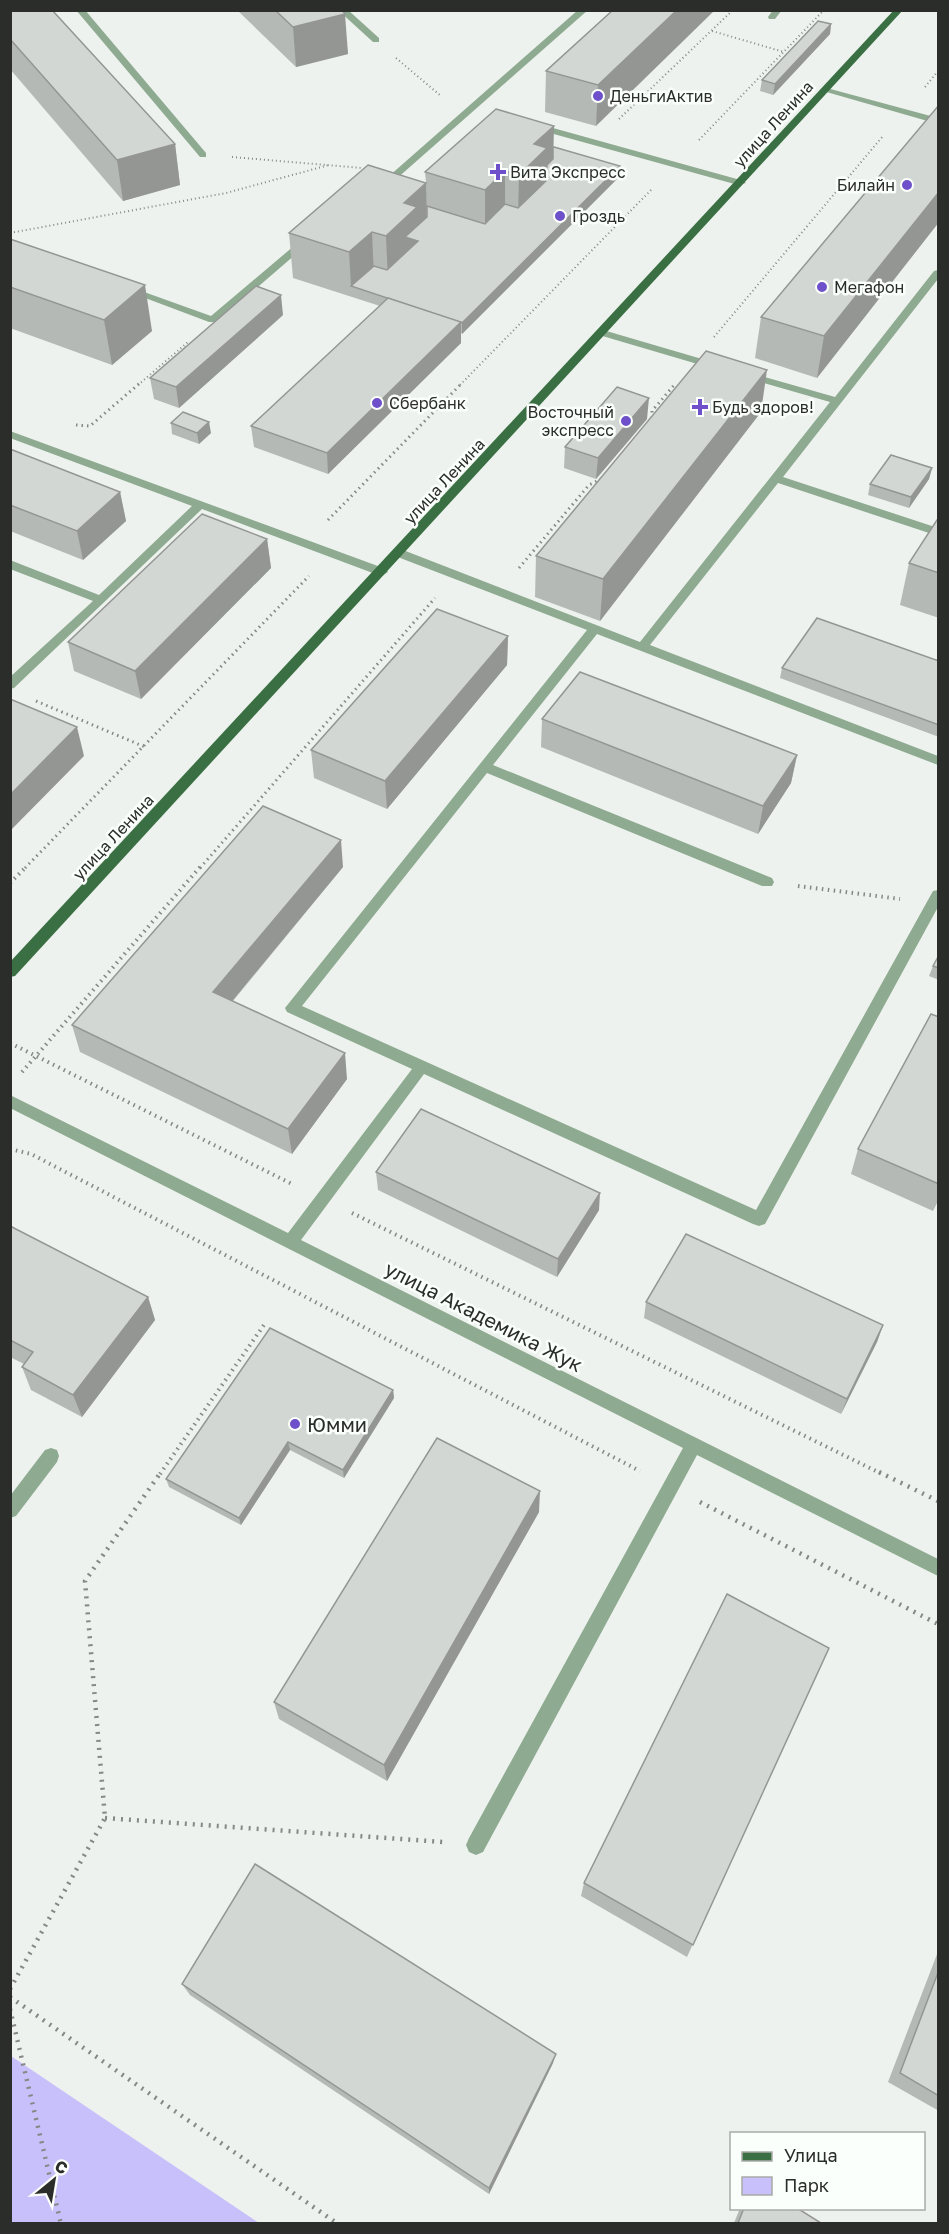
<svg xmlns="http://www.w3.org/2000/svg" width="949" height="2234" font-family="'Golos Text',sans-serif">
  <style>
    .green { fill: #c7c0fb }
    .lines { fill: none; stroke-linecap: round; stroke-linejoin: round }
    .path-far3 { stroke: #868886; stroke-width: 2; stroke-dasharray: 1 3; stroke-linecap: butt }
    .path-far2 { stroke: #868886; stroke-width: 3; stroke-dasharray: 1.5 4; stroke-linecap: butt }
    .path-far1 { stroke: #868886; stroke-width: 4; stroke-dasharray: 1.5 4.5; stroke-linecap: butt }
    .path { stroke: #868886; stroke-width: 4.5; stroke-dasharray: 2 6; stroke-linecap: butt }
    .minor { fill: #8eab91; fill-rule: evenodd }
    .major { fill: #396f42; fill-rule: evenodd }
    .wall { fill: #b5b9b6 }
    .shaded-wall { fill: #949694 }
    .building { fill: #d3d7d4; stroke: #949694; stroke-width: 1.5 }
    .poi-dot { fill: #6e50ca; stroke: #fbfffb; stroke-width: 2 }
    .labels { text-anchor: middle; dominant-baseline: central; stroke-width: 5; stroke-linejoin: round; paint-order: stroke }
    .far-poi-label { font-size: 16px; fill: #2b2d2b; stroke: #fbfffb; text-anchor: start }
    .far-street-label { font-size: 16px; fill: #2b2d2b; stroke: #fbfffb }
    .street-label { font-size: 20px; fill: #2b2d2b; stroke: #fbfffb }
    .poi-label { font-size: 20px; fill: #2b2d2b; stroke: #fbfffb; text-anchor: start }
  </style>
  <rect width="100%" height="100%" fill="#eef2ee"/>
  <!-- green -->
  <polygon class="green" points="10,2056 11,2056 259,2223 11,2223"/>
  <g class="lines">
    <!-- path-far3 -->
    <g class="path-far3">
      <polyline points="712,31 784,52"/>
      <polyline points="396,58 441,96"/>
      <polyline points="925,87 938,71"/>
      <polyline points="619,119 733,10"/>
      <polyline points="699,140 824,10"/>
      <polyline points="232,157 362,168"/>
      <polyline points="10,233 226,193 329,165"/>
      <polyline points="714,337 883,136"/>
      <polyline points="138,385 188,342"/>
      <polyline points="460,385 652,189"/>
    </g>
    <!-- path-far2 -->
    <g class="path-far2">
      <polyline points="652,418 652,411 675,384"/>
      <polyline points="76,425 90,426 140,383"/>
      <polyline points="328,520 462,383"/>
      <polyline points="519,568 589,485 601,479"/>
      <polyline points="36,701 145,747"/>
      <polyline points="25,868 309,576"/>
      <polyline points="200,868 435,598"/>
    </g>
    <!-- path-far1 -->
    <g class="path-far1">
      <polyline points="10,883 27,866"/>
      <polyline points="798,886 900,899"/>
      <polyline points="10,1043 292,1184"/>
      <polyline points="22,1072 201,866"/>
      <polyline points="10,1149 31,1154 640,1471"/>
      <polyline points="352,1213 882,1474"/>
      <polyline points="160,1474 266,1322"/>
    </g>
    <!-- path -->
    <g class="path">
      <polyline points="879,1472 938,1501"/>
      <polyline points="700,1502 938,1624"/>
      <polyline points="105,1818 443,1842"/>
      <polyline points="10,1989 105,1818 85,1581 161,1472"/>
      <polyline points="10,1997 338,2224"/>
      <polyline points="10,2009 61,2224"/>
    </g>
    <!-- minor -->
    <g class="minor">
      <polygon points="76,10 85,10 206,153 206,157 200,157"/>
      <polygon points="338,10 348,10 379,38 379,42 373,42"/>
      <polygon points="578,10 588,10 386,188 380,188 380,184"/>
      <polygon points="773,10 782,10 775,19 769,19 768,17"/>
      <polygon points="823,87 938,118 938,124 823,91"/>
      <polygon points="535,123 744,181 746,183 738,185 532,128 530,126"/>
      <polygon points="301,240 310,242 217,322 209,322 124,290 133,288 211,316"/>
      <polygon points="938,270 938,279 783,477 938,528 938,536 778,483 650,645 938,756 938,765 597,634 493,765 772,878 774,882 772,886 762,886 487,773 302,1006 756,1210 933,891 938,890 938,907 765,1224 759,1226 753,1224 424,1074 301,1240 938,1559 938,1576 697,1455 483,1852 476,1855 469,1852 466,1845 469,1838 683,1448 10,1108 10,1095 288,1233 412,1069 287,1012 285,1008 587,630 395,556 395,550 403,550 640,642 830,402 743,377 743,373 751,373 835,397 934,271"/>
      <polygon points="603,330 719,364 720,366 719,368 711,368 599,335 598,333"/>
      <polygon points="10,431 386,569 388,572 382,576 378,575 202,509 14,688 10,689 10,677 93,601 10,569 10,560 99,595 192,506 10,438"/>
      <polygon points="51,1448 57,1450 59,1456 57,1462 16,1516 10,1518 10,1496 45,1450"/>
    </g>
    <!-- major -->
    <polygon class="major" points="894,10 903,10 15,976 10,977 10,962"/>
  </g>
  <!-- wall -->
  <g class="wall">
    <polygon points="10,10 175,144 180,185 123,201 10,69"/>
    <polygon points="237,10 342,10 348,54 296,67"/>
    <polygon points="613,10 596,126 545,112 546,71"/>
    <polygon points="831,24 830,34 773,95 760,91 762,80"/>
    <polygon points="939,105 939,222 817,378 755,358 761,317"/>
    <polygon points="553,148 620,166 619,177 462,334 461,333 461,343 328,474 254,447 251,426 380,306 293,278 289,233 426,183 425,172"/>
    <polygon points="10,239 152,331 112,365 10,328"/>
    <polygon points="283,315 179,408 154,399 150,378"/>
    <polygon points="761,412 600,621 535,597 536,556"/>
    <polygon points="647,419 596,479 564,468 565,447"/>
    <polygon points="171,423 211,433 199,444 172,434"/>
    <polygon points="10,449 120,492 126,521 83,560 10,531"/>
    <polygon points="932,468 929,479 909,508 868,495 870,484"/>
    <polygon points="939,521 939,618 900,605 909,563"/>
    <polygon points="267,539 271,568 141,699 74,671 68,642"/>
    <polygon points="508,636 507,665 387,809 314,778 311,750"/>
    <polygon points="939,661 939,737 780,678 782,668"/>
    <polygon points="542,719 797,755 791,783 758,834 541,747"/>
    <polygon points="343,867 233,1001 347,1079 292,1154 80,1052 72,1025"/>
    <polygon points="939,955 939,980 929,976 933,966"/>
    <polygon points="939,1017 939,1199 933,1211 851,1174 858,1149"/>
    <polygon points="376,1172 599,1210 557,1277 378,1190"/>
    <polygon points="10,1226 148,1297 155,1320 82,1417 31,1390 22,1367 24,1364 10,1357"/>
    <polygon points="646,1302 883,1325 877,1342 841,1414 644,1318"/>
    <polygon points="393,1390 394,1398 344,1478 290,1450 241,1525 169,1487 166,1479"/>
    <polygon points="539,1512 387,1781 279,1719 274,1702"/>
    <polygon points="829,1648 687,1957 581,1896 584,1883"/>
    <polygon points="939,1949 939,2111 888,2082"/>
    <polygon points="182,1984 553,2063 489,2194 190,1995"/>
    <polygon points="740,2208 797,2208 821,2223 734,2223"/>
  </g>
  <!-- shaded-wall -->
  <g class="shaded-wall">
    <polygon points="677,10 715,10 596,126 598,85"/>
    <polygon points="345,14 348,54 296,67 293,27"/>
    <polygon points="831,24 830,34 773,95 775,84"/>
    <polygon points="554,126 553,170 546,192 518,219 519,175 534,144"/>
    <polygon points="175,144 180,185 123,201 117,160"/>
    <polygon points="620,166 619,177 462,334 462,323"/>
    <polygon points="505,171 505,215 485,235 485,190"/>
    <polygon points="426,183 427,228 418,252 388,281 386,236 404,203"/>
    <polygon points="939,192 939,222 817,378 824,336"/>
    <polygon points="372,232 374,277 351,286 349,252"/>
    <polygon points="145,285 152,331 112,365 104,320"/>
    <polygon points="281,295 283,315 179,408 176,387"/>
    <polygon points="461,322 461,343 328,474 327,453"/>
    <polygon points="767,370 761,412 600,621 603,579"/>
    <polygon points="649,398 647,419 596,479 598,458"/>
    <polygon points="209,422 211,433 199,444 197,433"/>
    <polygon points="932,468 929,479 909,508 911,497"/>
    <polygon points="120,492 126,521 83,560 77,531"/>
    <polygon points="267,539 271,568 141,699 135,671"/>
    <polygon points="508,636 507,665 387,809 385,781"/>
    <polygon points="77,727 84,756 10,831 10,795"/>
    <polygon points="797,755 791,783 758,834 763,806"/>
    <polygon points="341,840 343,867 218,1018 213,992"/>
    <polygon points="345,1053 347,1079 292,1154 288,1129"/>
    <polygon points="600,1193 599,1210 557,1277 558,1259"/>
    <polygon points="148,1297 155,1320 82,1417 73,1395"/>
    <polygon points="883,1325 877,1342 841,1414 847,1399"/>
    <polygon points="393,1390 394,1398 344,1478 343,1470"/>
    <polygon points="288,1442 290,1450 241,1525 239,1518"/>
    <polygon points="540,1491 539,1512 387,1781 384,1765"/>
    <polygon points="556,2054 553,2063 489,2194 489,2188"/>
  </g>
  <!-- building -->
  <g class="building">
    <polygon points="10,10 52,10 175,144 117,160 10,39"/>
    <polygon points="275,10 342,10 345,14 293,27"/>
    <polygon points="613,10 677,10 598,85 546,71"/>
    <polygon points="818,21 831,24 775,84 762,80"/>
    <polygon points="939,105 939,192 824,336 761,317"/>
    <polygon points="496,109 554,126 534,144 547,148 519,175 505,171 485,190 425,172"/>
    <polygon points="554,147 620,166 462,323 351,286 374,266 387,270 418,241 405,237 427,217 427,206 485,224 505,204 518,208 546,181 547,165 553,159 553,148"/>
    <polygon points="368,165 426,183 404,203 417,207 386,236 372,232 349,252 289,233"/>
    <polygon points="10,239 145,285 104,320 10,287"/>
    <polygon points="256,286 281,295 176,387 150,378"/>
    <polygon points="388,298 461,322 327,453 251,426"/>
    <polygon points="706,351 767,370 603,579 536,556"/>
    <polygon points="617,387 649,398 598,458 565,447"/>
    <polygon points="183,412 209,422 197,433 171,423"/>
    <polygon points="10,449 120,492 77,531 10,505"/>
    <polygon points="891,455 932,468 911,497 870,484"/>
    <polygon points="202,514 267,539 135,671 68,642"/>
    <polygon points="937,520 939,521 939,573 909,563"/>
    <polygon points="437,609 508,636 385,781 311,750"/>
    <polygon points="817,618 939,661 939,725 782,668"/>
    <polygon points="580,672 797,755 763,806 542,719"/>
    <polygon points="10,699 77,727 10,795"/>
    <polygon points="263,806 341,840 213,992 345,1053 288,1129 72,1025"/>
    <polygon points="939,955 939,968 933,966"/>
    <polygon points="931,1014 939,1017 939,1184 858,1149"/>
    <polygon points="421,1109 600,1193 558,1259 376,1172"/>
    <polygon points="10,1226 148,1297 73,1395 22,1367 33,1352 10,1340"/>
    <polygon points="686,1234 883,1325 847,1399 646,1302"/>
    <polygon points="270,1328 393,1390 343,1470 288,1442 239,1518 166,1479"/>
    <polygon points="437,1438 540,1491 384,1765 274,1702"/>
    <polygon points="727,1594 829,1648 693,1945 584,1883"/>
    <polygon points="255,1864 556,2054 489,2188 182,1984"/>
    <polygon points="939,1970 939,2096 900,2073"/>
    <polygon points="744,2208 797,2208 821,2223 738,2223"/>
  </g>
  <!-- markers -->
  <g class="poi-dot">
    <circle cx="598" cy="96" r="6"/>
    <path d="M495 163h6v6h6v6h-6v6h-6v-6h-6v-6h6z"/>
    <circle cx="907" cy="185" r="6"/>
    <circle cx="560" cy="216" r="6"/>
    <circle cx="822" cy="287" r="6"/>
    <circle cx="377" cy="403" r="6"/>
    <path d="M697 398h6v6h6v6h-6v6h-6v-6h-6v-6h6z"/>
    <circle cx="626" cy="421" r="6"/>
    <circle cx="295" cy="1424" r="6"/>
  </g>
  <g class="labels">
    <!-- far-poi labels -->
    <g class="far-poi-label">
      <text x="610" y="96">ДеньгиАктив</text>
      <text x="510" y="172">Вита Экспресс</text>
      <text x="895" y="185" text-anchor="end">Билайн</text>
      <text x="572" y="216">Гроздь</text>
      <text x="834" y="287">Мегафон</text>
      <text x="389" y="403">Сбербанк</text>
      <text x="712" y="407">Будь здоров!</text>
      <text x="614" y="412" text-anchor="end">Восточный<tspan x="614" dy="18">экспресс</tspan></text>
    </g>
    <!-- far-street labels -->
    <g class="far-street-label">
      <text transform="translate(773 124) rotate(-48)">улица Ленина</text>
      <text transform="translate(444 481) rotate(-47)">улица Ленина</text>
      <text transform="translate(113 837) rotate(-47)">улица Ленина</text>
    </g>
    <!-- street labels -->
    <g class="street-label">
      <text transform="translate(484 1316) rotate(27)">улица Академика Жук</text>
    </g>
    <!-- poi labels -->
    <g class="poi-label">
      <text x="307" y="1424">Юмми</text>
    </g>
  </g>
  <!-- border -->
  <rect width="949" height="2234" fill="none" stroke="#2b2d2b" stroke-width="24"/>
  <!-- legend -->
  <rect x="730" y="2132" width="195" height="78" fill="#fbfffb" stroke="#a8aba8" stroke-width="1.5"/>
  <rect x="742" y="2152" width="30" height="9" fill="#396f42" stroke="#a8aba8" stroke-width="1.5"/>
  <text x="784" y="2162" font-size="18" fill="#2b2d2b">Улица</text>
  <rect x="742" y="2177" width="30" height="18" fill="#c7c0fb" stroke="#a8aba8" stroke-width="1.5"/>
  <text x="784" y="2192" font-size="18" fill="#2b2d2b">Парк</text>
  <!-- north arrow -->
  <g transform="translate(54 2180) rotate(30)" stroke="#fbfffb" stroke-width="4.5" paint-order="stroke">
  <path d="M0-4.5L10 22L0 15L-10 22Z" fill="#2b2d2b"/>
  <text y="-9" font-size="16" font-weight="bold" text-anchor="middle" fill="#2b2d2b">С</text>
  </g>
</svg>
